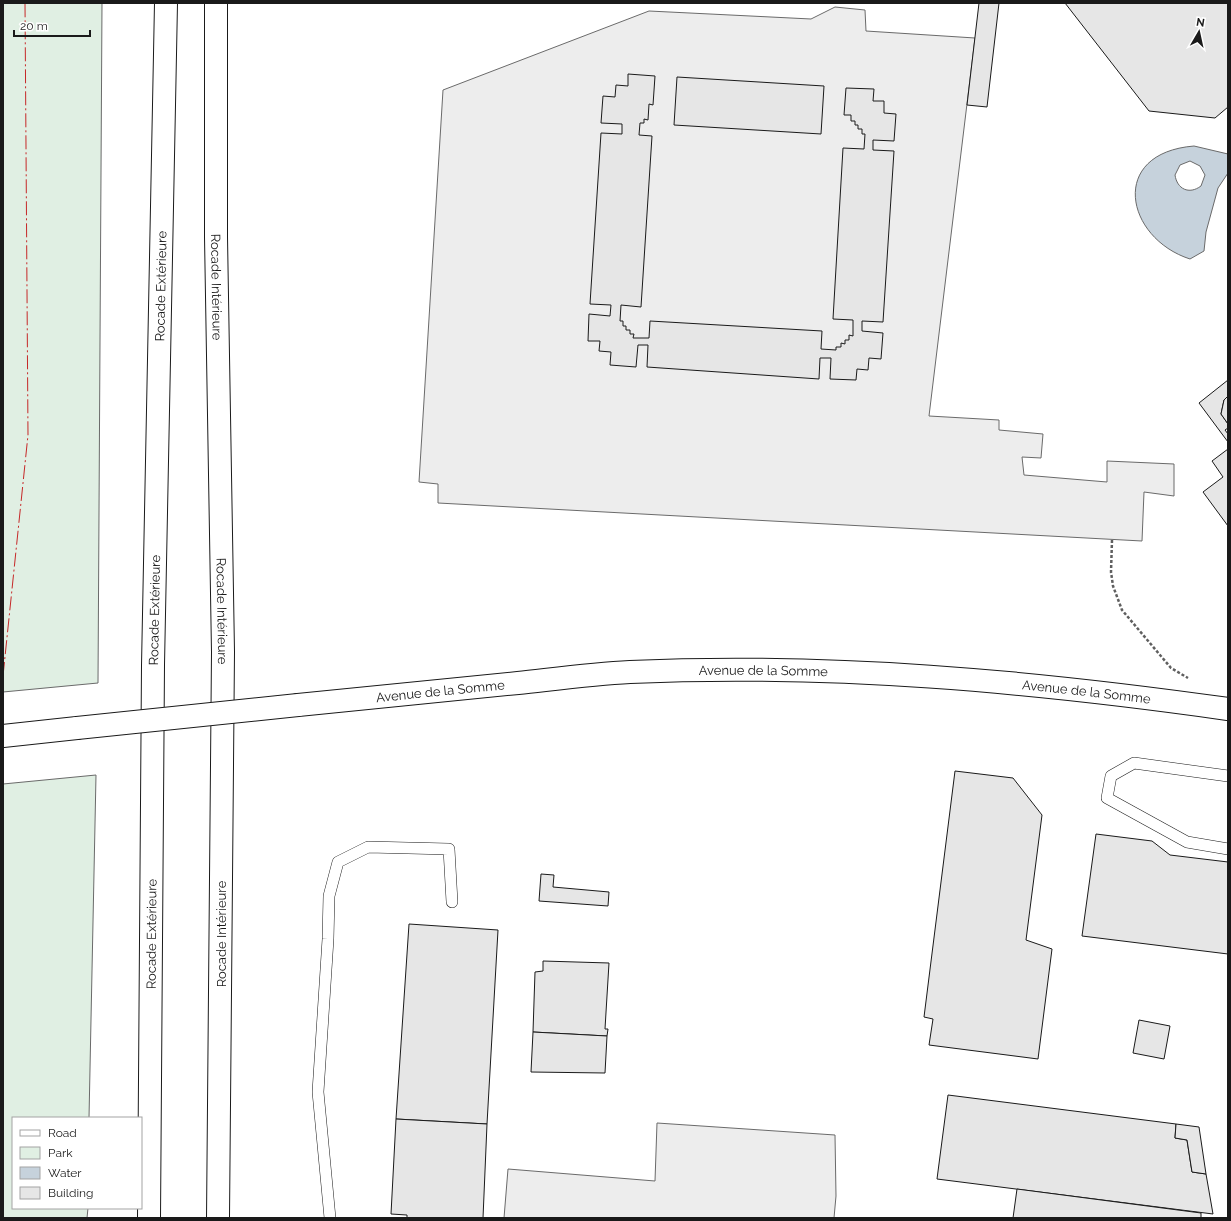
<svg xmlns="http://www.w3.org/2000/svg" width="1231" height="1221" font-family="Raleway,sans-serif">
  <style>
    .green { fill: #e0efe3; stroke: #6a6a6a }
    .parking { fill: #ededed; stroke: #6a6a6a }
    .water { fill: #c6d2dc; stroke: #6a6a6a; fill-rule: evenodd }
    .building { fill: #e6e6e6; stroke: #1a1a1a }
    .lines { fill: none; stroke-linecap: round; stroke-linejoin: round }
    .service-casing { stroke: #1a1a1a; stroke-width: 12 }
    .secondary-casing { stroke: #1a1a1a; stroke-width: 24 }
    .motorway-casing { stroke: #1a1a1a; stroke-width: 24 }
    .path { stroke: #5f5f5f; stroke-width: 2.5; stroke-dasharray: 3 2; stroke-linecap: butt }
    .service { stroke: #fff; stroke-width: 11 }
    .secondary { stroke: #fff; stroke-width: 22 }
    .motorway { stroke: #fff; stroke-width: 22 }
    .secondary-bridge-casing { stroke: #1a1a1a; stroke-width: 24; stroke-linecap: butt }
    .secondary-bridge { stroke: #fff; stroke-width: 22 }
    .power { stroke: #c62828; stroke-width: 1; stroke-dasharray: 14 3 2 3; stroke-linecap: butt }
    .labels { text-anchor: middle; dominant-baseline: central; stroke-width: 3; stroke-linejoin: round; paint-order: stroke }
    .street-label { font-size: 13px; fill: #1a1a1a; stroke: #fff }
  </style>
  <rect width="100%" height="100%" fill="#fff"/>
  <!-- green -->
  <g class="green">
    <polygon points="3,3 102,3 98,683 3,692"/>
    <polygon points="96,775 89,1118 13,1118 13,1208 88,1208 87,1218 3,1218 3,784"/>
  </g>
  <!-- parking -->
  <g class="parking">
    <polygon points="835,7 865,10 866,31 975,38 929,416 999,420 999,430 1043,434 1041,458 1022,457 1024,475 1107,482 1107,461 1174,464 1174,496 1144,492 1142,541 438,503 438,484 419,482 443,90 649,11 811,19"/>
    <polygon points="657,1123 835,1135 836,1196 834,1218 504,1218 508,1169 655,1181"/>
  </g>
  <!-- water -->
  <path class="water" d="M1194,146l34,8v19l-10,15 -12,44 -2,19 -14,8c-65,-21 -82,-106 4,-113zM1190,161l10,5 5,9 -4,11c-12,9 -24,3 -26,-11l5,-10z"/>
  <!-- building -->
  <g class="building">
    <polygon points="979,3 999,3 987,107 967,105"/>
    <polygon points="1065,3 1228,3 1228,107 1215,118 1149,111"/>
    <polygon points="628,74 655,76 653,105 649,104 648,120 644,119 644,123 640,123 639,135 652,136 641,307 621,305 620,321 623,321 623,326 626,326 626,330 630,330 630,334 634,334 633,338 649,338 650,321 822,331 821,349 836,350 836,347 841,347 841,343 845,344 845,340 849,340 849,335 853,336 853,320 833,319 843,148 864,149 865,134 862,134 862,129 858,129 858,125 855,125 855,121 851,121 851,115 844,115 846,88 874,89 873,101 884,101 884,113 896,114 894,141 873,140 873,150 894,151 883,322 862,321 862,331 883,333 881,359 869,358 868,370 857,369 856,380 830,379 831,358 820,358 819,379 647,367 648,345 638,345 636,367 610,365 611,352 599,351 600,341 588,341 589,314 610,316 611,305 590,304 601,133 622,134 622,124 601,123 603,96 615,97 616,85 628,86"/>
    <polygon points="677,77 824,86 821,134 674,125"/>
    <polygon points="1228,380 1228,396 1224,400 1221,414 1228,424 1228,428 1225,430 1228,434 1228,442 1199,403"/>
    <polygon points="1228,396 1228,424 1221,414 1224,400"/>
    <polygon points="1228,449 1228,526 1203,492 1223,477 1212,461"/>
    <polygon points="955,771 1013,778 1042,815 1026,940 1052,949 1038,1059 929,1045 933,1019 924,1017"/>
    <polygon points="1096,834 1152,841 1170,855 1228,862 1228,954 1082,936"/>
    <polygon points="541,874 554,875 553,887 609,892 608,906 539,901"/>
    <polygon points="409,924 498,930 487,1124 396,1119"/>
    <polygon points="543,961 609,963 605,1029 608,1029 607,1036 533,1032 535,972 543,971"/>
    <polygon points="1139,1020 1170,1026 1164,1059 1133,1053"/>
    <polygon points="533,1032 607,1036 605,1073 531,1072"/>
    <polygon points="948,1095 1176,1124 1175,1138 1187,1140 1192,1172 1206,1174 1213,1214 937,1179"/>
    <polygon points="396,1119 487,1124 483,1218 407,1218 407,1215 391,1214"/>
    <polygon points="1176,1124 1199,1127 1206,1174 1192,1172 1187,1140 1175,1138"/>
    <polygon points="1017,1189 1201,1213 1201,1218 1013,1218"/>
  </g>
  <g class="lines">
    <!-- service casing -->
    <g class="service-casing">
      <g id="service">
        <polyline points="1228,776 1134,763 1111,776 1107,798 1187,842 1228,849"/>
        <polyline points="330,1218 318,1092 328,939 329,896 338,862 368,847 449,849 452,902"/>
      </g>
    </g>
    <!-- secondary casing -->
    <g class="secondary-casing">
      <g id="secondary">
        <path id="s1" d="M298,705c73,-7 146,-15 220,-22 37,-4 74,-9 112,-11 201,-9 399,9 598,37"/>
        <polyline points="3,736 77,728"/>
      </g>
    </g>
    <!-- motorway casing -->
    <g class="motorway-casing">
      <g id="motorway">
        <path id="s2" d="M216,3v234l7,415 -5,566"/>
        <path id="s3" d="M149,1218l4,-553 13,-662"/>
      </g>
    </g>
    <!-- path -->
    <polyline class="path" points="1112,540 1111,572 1113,586 1122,610 1171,668 1188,678"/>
    <!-- service -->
    <use href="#service" class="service"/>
    <!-- secondary -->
    <use href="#secondary" class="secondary"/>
    <!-- motorway -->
    <use href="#motorway" class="motorway"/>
    <!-- secondary-bridge casing -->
    <g class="secondary-bridge-casing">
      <polyline id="secondary-bridge" points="77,728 298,705"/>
    </g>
    <!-- secondary-bridge -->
    <use href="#secondary-bridge" class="secondary-bridge"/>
    <!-- power -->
    <polyline class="power" points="3,676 28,435 25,3"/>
  </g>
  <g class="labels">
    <!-- street labels -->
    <g class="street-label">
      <text stroke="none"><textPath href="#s3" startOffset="932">Rocade Extérieure</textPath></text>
      <text stroke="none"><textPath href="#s2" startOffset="284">Rocade Intérieure</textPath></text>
      <text stroke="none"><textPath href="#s3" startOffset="608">Rocade Extérieure</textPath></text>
      <text stroke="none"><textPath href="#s2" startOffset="608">Rocade Intérieure</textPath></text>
      <text stroke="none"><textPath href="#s1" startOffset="467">Avenue de la Somme</textPath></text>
      <text stroke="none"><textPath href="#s1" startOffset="143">Avenue de la Somme</textPath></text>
      <text stroke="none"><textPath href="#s1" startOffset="791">Avenue de la Somme</textPath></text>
      <text stroke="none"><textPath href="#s3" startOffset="284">Rocade Extérieure</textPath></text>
      <text transform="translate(221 934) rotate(-90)">Rocade Intérieure</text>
    </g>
  </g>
  <!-- border -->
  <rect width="1231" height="1221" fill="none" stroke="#1a1a1a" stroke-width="8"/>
  <!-- legend -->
  <rect x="12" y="1117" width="130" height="92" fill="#ffffff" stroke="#a3a3a3"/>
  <rect x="20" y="1130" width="20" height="6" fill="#ffffff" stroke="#a3a3a3"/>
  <text x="48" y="1137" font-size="12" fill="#1a1a1a">Road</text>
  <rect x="20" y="1147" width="20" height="12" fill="#e0efe3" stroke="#a3a3a3"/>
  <text x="48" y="1157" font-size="12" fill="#1a1a1a">Park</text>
  <rect x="20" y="1167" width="20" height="12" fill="#c6d2dc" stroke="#a3a3a3"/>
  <text x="48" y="1177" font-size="12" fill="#1a1a1a">Water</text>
  <rect x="20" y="1187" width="20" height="12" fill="#e6e6e6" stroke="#a3a3a3"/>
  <text x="48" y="1197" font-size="12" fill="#1a1a1a">Building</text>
  <!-- north arrow -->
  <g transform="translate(1199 32) rotate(9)" stroke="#ffffff" stroke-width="3" paint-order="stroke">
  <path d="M0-3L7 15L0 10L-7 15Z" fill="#1a1a1a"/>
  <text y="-6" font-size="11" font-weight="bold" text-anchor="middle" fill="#1a1a1a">N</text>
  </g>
  <!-- scale -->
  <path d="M14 30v6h76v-6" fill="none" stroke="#1a1a1a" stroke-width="2"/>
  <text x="20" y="30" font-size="12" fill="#1a1a1a" stroke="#ffffff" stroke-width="3" paint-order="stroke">20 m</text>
</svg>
